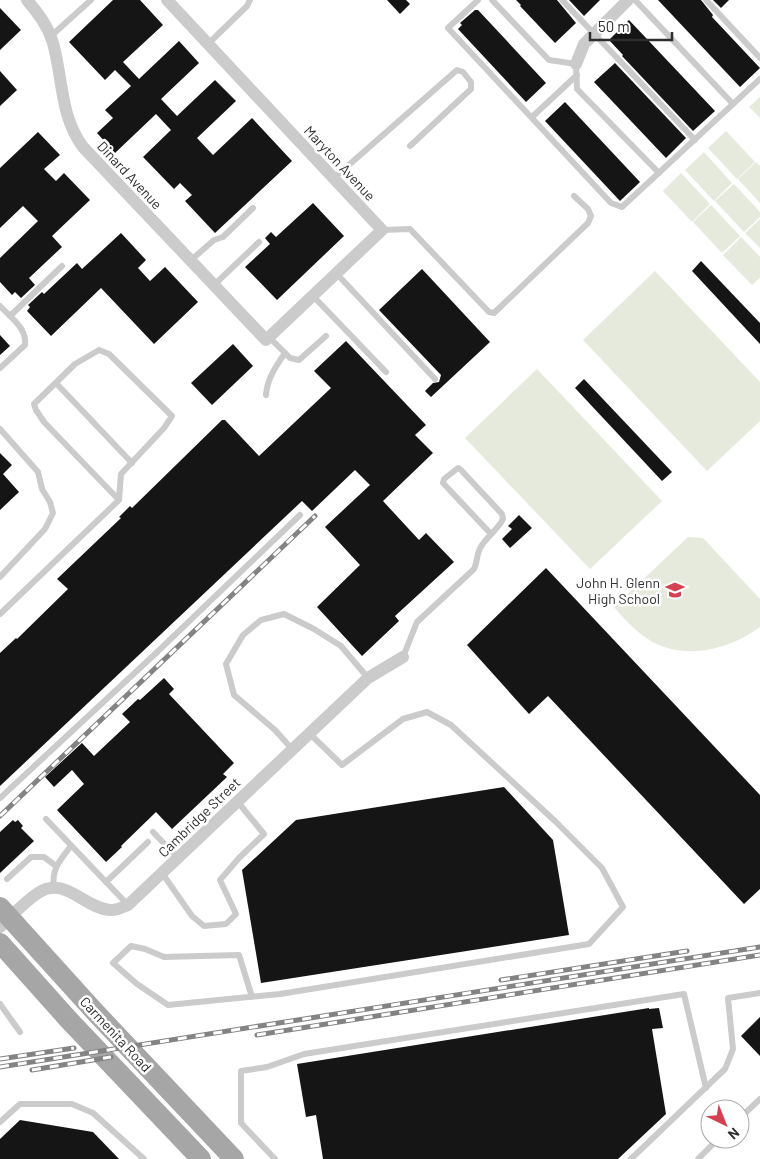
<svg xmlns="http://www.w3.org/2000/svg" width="760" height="1159" font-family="Barlow,sans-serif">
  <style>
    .green { fill: #e5eadd }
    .building { fill: #151515 }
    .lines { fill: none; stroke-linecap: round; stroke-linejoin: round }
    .lane { stroke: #cbcbcb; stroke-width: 6 }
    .street { stroke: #cbcbcb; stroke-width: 12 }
    .primary { stroke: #a6a6a6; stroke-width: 20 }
    .rail-casing { stroke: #838383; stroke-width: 5 }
    .rail { stroke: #fff; stroke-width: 3; stroke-dasharray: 9; stroke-linecap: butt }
    .labels { text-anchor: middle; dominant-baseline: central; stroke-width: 5; stroke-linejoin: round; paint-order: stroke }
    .street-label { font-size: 14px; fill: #2e2e2e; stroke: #fff }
    .poi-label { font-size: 14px; fill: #2e2e2e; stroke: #fff; text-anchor: end }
  </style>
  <rect width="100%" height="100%" fill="#fff"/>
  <!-- green -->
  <g class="green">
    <polygon points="760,97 760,118 749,107"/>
    <polygon points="726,131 755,162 737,179 708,148"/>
    <polygon points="704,152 732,183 714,201 685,170"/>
    <polygon points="756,162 760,166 760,203 738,179"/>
    <polygon points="681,173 710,204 692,222 663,191"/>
    <polygon points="734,184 760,212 760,217 744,232 715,201"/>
    <polygon points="711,205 740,236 722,253 693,222"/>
    <polygon points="760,219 760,248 745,233"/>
    <polygon points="741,237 760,257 760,278 752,285 723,255"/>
    <polygon points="655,271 760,382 760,421 707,471 583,340"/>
    <polygon points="537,369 662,501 590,569 465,438"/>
    <path d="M688,537l15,1 57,61v28c-30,22 -75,34 -109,14 -15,-9 -26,-21 -37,-34z"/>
  </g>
  <!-- building -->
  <g class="building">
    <polygon points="113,0 140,0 163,25 123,62 139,79 179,41 199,63 161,99 177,116 215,80 236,101 197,138 213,155 252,118 292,161 215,233 185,201 192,195 180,183 174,189 143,157 171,130 156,114 115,153 97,133 113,118 105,110 131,86 115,70 105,80 69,42"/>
    <polygon points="387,0 406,0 410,4 400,14"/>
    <polygon points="516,0 557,0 576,23 555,43 520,6 521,5"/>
    <polygon points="569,0 600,0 584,16"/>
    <polygon points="658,0 701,0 713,15 712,17 760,68 740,87"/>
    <polygon points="713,0 729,0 721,8"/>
    <polygon points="0,8 21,30 0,50"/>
    <polygon points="475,10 478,10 546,83 526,102 458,29 462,25 460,23"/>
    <polygon points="629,20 715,111 693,131 622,56 623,55 609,40"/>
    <polygon points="615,63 686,138 666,158 594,82"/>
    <polygon points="0,71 17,90 0,106"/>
    <polygon points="565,102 640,182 620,201 545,121"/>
    <polygon points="38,132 60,155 44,169 56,181 64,173 90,200 52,236 62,247 29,278 35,285 21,298 15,292 12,295 0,282 0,258 38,221 23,206 0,228 0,168"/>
    <polygon points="313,203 344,236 277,300 245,267 270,244 265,238 271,232 276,237"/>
    <polygon points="121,233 146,260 138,268 150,281 165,267 198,302 154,344 101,288 51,336 27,311 30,307 28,305 42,292 44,294 77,263 82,269"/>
    <polygon points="701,261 760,323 760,344 692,271"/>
    <polygon points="422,269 490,342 431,397 425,391 433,383 439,382 441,375 379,310"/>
    <polygon points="0,335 10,346 0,355"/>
    <polygon points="346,341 426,425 415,435 433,453 383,501 419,540 426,533 454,562 395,616 399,621 362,656 317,607 360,565 325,527 370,485 355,470 312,511 302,501 0,786 0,653 16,638 17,639 68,589 57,579 121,518 119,517 130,506 132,508 222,420 225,420 259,456 331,388 314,371"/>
    <polygon points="233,344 253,366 212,405 191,383"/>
    <polygon points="584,379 672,472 662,481 575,388"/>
    <polygon points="0,453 12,465 3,474 19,492 0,510"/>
    <polygon points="519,515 532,528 510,548 502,539 512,529 508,526"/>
    <polygon points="546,568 760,795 760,889 744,904 548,696 529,714 467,645"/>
    <polygon points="164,678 174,689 169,694 234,763 223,774 227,777 172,829 156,812 121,846 122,847 106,862 57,810 84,784 72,770 54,787 45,777 82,743 94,756 130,722 122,714 138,699 140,700"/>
    <polygon points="504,787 553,840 569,935 261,983 242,870 296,820"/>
    <polygon points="13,820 15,822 18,820 23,826 21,828 34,841 0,873 0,832"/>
    <polygon points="649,1008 649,1009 659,1008 663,1028 652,1029 666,1114 618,1159 323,1159 316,1115 306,1117 297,1064"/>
    <polygon points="760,1017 760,1056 741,1036"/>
    <polygon points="20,1120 93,1132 119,1159 0,1159 0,1139"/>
  </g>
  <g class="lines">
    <!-- lane -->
    <g class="lane">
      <polyline points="478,0 448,28 611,203 622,207 760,79"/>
      <polyline points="492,0 549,60 576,64 577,89 659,173"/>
      <polyline points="562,0 695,140"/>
      <polyline points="635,0 733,104"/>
      <polyline points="706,0 760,58"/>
      <polyline points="51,36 91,0"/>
      <polyline points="208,44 247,6 250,0"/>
      <polyline points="532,117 577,75"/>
      <polyline points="334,178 457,70 463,72 471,82 471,89 410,146"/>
      <polyline points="382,230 410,229 489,312 494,313 588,223 591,216 588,209 574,196"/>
      <polyline points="190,261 214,240 223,237 253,208"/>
      <polyline points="336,273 435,379"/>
      <polyline points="213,286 259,242"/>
      <polyline points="313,296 386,372"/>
      <path d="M0,306c11,12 27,22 25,39l-25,23"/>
      <polyline points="10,316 62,266"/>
      <polyline points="269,337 290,358 299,360 326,336"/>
      <polyline points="56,383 132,463"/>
      <path d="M266,395c1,-16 10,-29 19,-42"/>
      <polyline points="0,429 38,472 42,489 50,502 53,513 45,529 0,577"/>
      <polyline points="0,614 119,500 121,474 164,428 172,416 109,354 99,350 75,364 34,404 36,410 44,422 119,500"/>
      <path d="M403,657l14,-35 57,-53c4,-8 2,-16 8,-24 6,-9 16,-16 21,-26l-1,-5 -41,-44 -3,-2 -14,11 -1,4 48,51"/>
      <polyline points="292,749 275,730 234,695 226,664 243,635 261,620 284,614 314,629 341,646 368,678"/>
      <polyline points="0,798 154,655 300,515"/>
      <polyline points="46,819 128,905"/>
      <polyline points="153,832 178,858"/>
      <polyline points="162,873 192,916 204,926 226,924 236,914 220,880 239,858 264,834 237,801"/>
      <polyline points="7,879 31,857 44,857 56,866"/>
      <polyline points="106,882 148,842"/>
      <path d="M54,887c-3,-18 7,-28 17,-41"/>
      <polyline points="252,997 239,955 164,957 145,949 131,946 113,963 137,984 168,1005 280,994 589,944 623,907 602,868 556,822 451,725 427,712 403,719 342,765 309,733"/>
      <polyline points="0,1004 20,1032"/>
      <polyline points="740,1118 760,1099"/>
      <polyline points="0,1122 20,1104 72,1104 93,1113 144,1159"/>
      <polyline points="275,1159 241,1123 241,1071 267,1067 304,1054 684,994 706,1088"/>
      <polyline points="631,1159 725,1069 733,1049 728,998 760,993"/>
      <polyline points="698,1159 718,1139"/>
    </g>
    <!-- street -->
    <g class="street">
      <path d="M27,0c11,13 21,26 26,43 10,36 7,73 30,104l183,193 116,-110 -215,-230"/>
      <polyline points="576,64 584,44 628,0"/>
      <path d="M0,927c12,-11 24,-25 38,-34 26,-18 46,15 72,17 6,1 13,-3 18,-5l240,-227 35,-21"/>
    </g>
    <!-- primary -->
    <g class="primary">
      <polyline points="0,907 95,1012 234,1159"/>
      <polyline points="0,943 68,1019 201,1159"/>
    </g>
    <!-- rail casing -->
    <g class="rail-casing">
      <g id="rail">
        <polyline points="0,816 315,516"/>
        <polyline points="501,980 687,951"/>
        <polyline points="257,1035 760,955"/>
        <polyline points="0,1059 74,1048"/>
        <polyline points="0,1067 760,947"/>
        <polyline points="32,1070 111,1057"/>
      </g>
    </g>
    <!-- rail -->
    <use href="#rail" class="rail"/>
  </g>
  <!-- icons -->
  <defs>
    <g id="school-bare" transform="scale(1.5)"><path d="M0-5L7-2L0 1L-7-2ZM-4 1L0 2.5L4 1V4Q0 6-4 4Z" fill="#d44152" stroke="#fff" stroke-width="2.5" paint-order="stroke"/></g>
  </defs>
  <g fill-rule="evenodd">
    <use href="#school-bare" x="675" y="590"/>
  </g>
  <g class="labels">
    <!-- street labels -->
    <g class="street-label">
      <text transform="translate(340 163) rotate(47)">Maryton Avenue</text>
      <text transform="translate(130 175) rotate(47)">Dinard Avenue</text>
      <text transform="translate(199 817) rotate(-44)">Cambridge Street</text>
      <text transform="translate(116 1034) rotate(47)">Carmenita Road</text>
    </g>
    <!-- poi labels -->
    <g class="poi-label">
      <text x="660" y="582">John H. Glenn<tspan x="660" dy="16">High School</tspan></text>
    </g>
  </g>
  <!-- north arrow -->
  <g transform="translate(725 1124) rotate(137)"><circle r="24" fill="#ffffff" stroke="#ababab"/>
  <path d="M0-4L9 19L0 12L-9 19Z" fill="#d44152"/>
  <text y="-8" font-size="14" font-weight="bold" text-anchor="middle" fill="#2e2e2e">N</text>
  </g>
  <!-- scale -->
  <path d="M590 32v8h82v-8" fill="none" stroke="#2e2e2e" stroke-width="2.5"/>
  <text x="598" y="32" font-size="15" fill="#2e2e2e" stroke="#ffffff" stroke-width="4" paint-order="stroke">50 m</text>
</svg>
